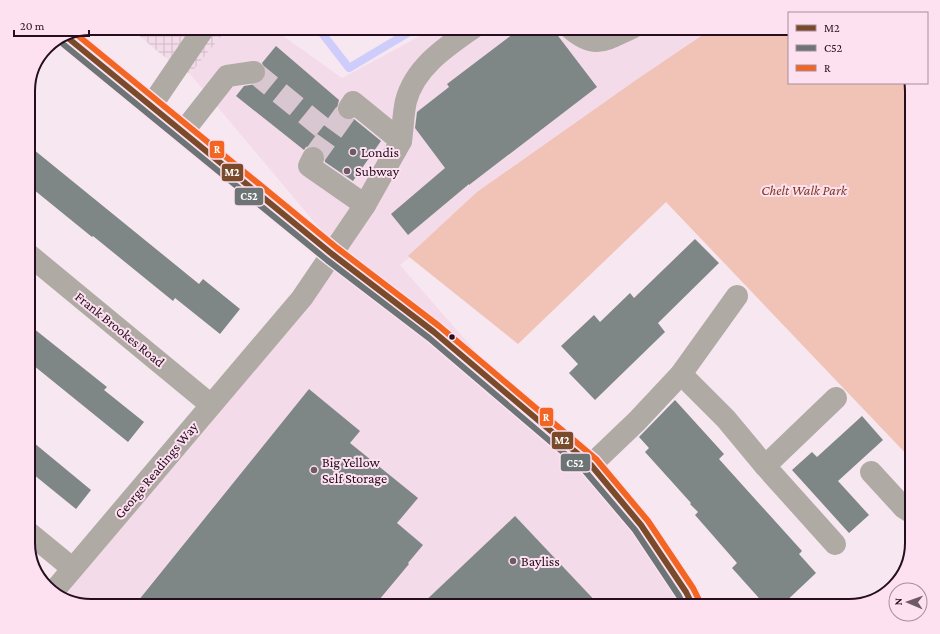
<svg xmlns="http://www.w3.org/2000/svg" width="940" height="634" font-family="'Crimson Pro',serif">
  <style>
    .built { fill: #f3dbe9 }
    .industrial { fill: url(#industrial-grid) }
    .park { fill: #f1c2b6 }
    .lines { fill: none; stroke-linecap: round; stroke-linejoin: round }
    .stream { stroke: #ceccfa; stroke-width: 8 }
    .building { fill: #7e8785 }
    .minor-tunnel { stroke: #d8c6d0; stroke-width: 22; stroke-dasharray: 22 11; stroke-linecap: butt }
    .minor { stroke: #afaaa4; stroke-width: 22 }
    .major { stroke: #b3aba9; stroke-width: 22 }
    .bus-1-casing { stroke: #fde1f1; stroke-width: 9 }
    .bus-2-casing { stroke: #fde1f1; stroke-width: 9 }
    .bus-3-casing { stroke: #fde1f1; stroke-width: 9 }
    .bus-1 { stroke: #7a4b2a; stroke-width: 6 }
    .bus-2 { stroke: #6c7476; stroke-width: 6 }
    .bus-3 { stroke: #f26522; stroke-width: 6 }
    .poi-dot { fill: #6e5a67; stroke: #fde1f1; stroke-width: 1.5 }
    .bus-dot { fill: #250e1d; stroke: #fde1f1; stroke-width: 1.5 }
    .labels { text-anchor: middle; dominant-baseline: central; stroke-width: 4; stroke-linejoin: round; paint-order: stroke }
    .poi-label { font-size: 14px; fill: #250e1d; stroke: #fde1f1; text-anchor: start }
    .park-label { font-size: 14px; font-style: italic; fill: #813818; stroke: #fde1f1 }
    .street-label { font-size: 14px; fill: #250e1d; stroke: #fde1f1 }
    .rim { fill: none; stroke: #250e1d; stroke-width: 2 }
    .line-badge { stroke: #fde1f1; stroke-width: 1.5 }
    .badge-label { font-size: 11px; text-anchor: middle; font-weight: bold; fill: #fff }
  </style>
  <defs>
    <pattern id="industrial-grid" width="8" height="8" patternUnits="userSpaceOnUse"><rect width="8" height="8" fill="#f3dbe9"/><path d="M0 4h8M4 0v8" fill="none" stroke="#d0bbc7"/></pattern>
  </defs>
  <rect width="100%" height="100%" fill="#f7e7f0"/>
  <!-- built -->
  <polygon class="built" points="228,28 272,28 342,78 424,34 429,28 713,28 400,265 697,606 91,606 64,598 331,242 190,74"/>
  <!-- industrial -->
  <polygon class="industrial" points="130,28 228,28 190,74 162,55"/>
  <!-- park -->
  <polygon class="park" points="713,28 789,28 789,83 910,83 912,91 912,460 666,202 518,344 408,256 477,192 639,78"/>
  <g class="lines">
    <!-- stream -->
    <polyline class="stream" points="318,28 349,68 416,28"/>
  </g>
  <!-- building -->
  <g class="building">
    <polygon points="521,28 552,28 597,87 469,185 469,184 408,235 391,214 445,168 415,128 417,112 449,87 447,84"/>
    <polygon points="276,46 339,100 337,108 338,114 342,118 348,120 354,119 381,141 353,181 325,162 325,157 324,151 319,147 312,146 306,147 304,150 236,96 244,86 256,84 262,82 266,76 266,71 262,63"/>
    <polygon points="28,145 199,284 203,279 240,309 220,334 175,298 173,301 93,236 92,237 28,185"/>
    <polygon points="695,239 719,263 658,323 665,332 595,400 569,373 578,364 561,346 594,315 600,322 630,293 634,298"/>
    <polygon points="28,324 107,387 104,390 144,422 128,442 28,361"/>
    <polygon points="309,389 360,431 350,443 418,498 397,523 423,545 408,563 409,564 374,606 134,606"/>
    <polygon points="675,400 724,454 719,459 802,551 799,554 816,573 781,606 766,606 732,568 737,563 695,515 698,512 690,504 691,503 645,452 649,448 639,437"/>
    <polygon points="862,416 883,440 838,481 869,515 849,533 792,470 812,452 817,457"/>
    <polygon points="28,438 91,490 76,509 28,470"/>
    <polygon points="515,516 600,606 420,606"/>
  </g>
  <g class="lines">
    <!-- minor-tunnel -->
    <g class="minor-tunnel">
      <polyline points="254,72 330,134"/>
      <polyline points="313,158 349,108"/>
    </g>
    <!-- minor -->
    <g class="minor">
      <path d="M570,28c25,22 35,12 62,0"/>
      <polyline points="151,106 204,28"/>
      <polyline points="183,132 227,76 254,72"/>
      <path d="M401,141c2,-13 2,-27 5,-40 9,-34 40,-54 67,-73"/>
      <polyline points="313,158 309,166 365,205"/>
      <polyline points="28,254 211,405"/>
      <polyline points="681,374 726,419 765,466 835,544"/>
      <polyline points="591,465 637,421 681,374 737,296"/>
      <polyline points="765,466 836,398"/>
      <polyline points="871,472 904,508 912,513"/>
      <polyline points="28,532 72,568"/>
      <polyline points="53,592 302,298 365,205 401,141 353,102 349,108"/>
    </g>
    <!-- major -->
    <polyline class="major" points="68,38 332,254 434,332 591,465 641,525 686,592 693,606"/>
    <!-- bus-1 casing -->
    <g class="bus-1-casing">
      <polyline id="bus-1" points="68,38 332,254 434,332 591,465 641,525 686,592 693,606"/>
    </g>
    <!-- bus-2 casing -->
    <g class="bus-2-casing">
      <polyline id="bus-2" points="63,44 327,260 429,338 585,471 635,530 679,596 684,606"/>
    </g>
    <!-- bus-3 casing -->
    <g class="bus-3-casing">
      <polyline id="bus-3" points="76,34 337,248 439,326 596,459 648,521 693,588 700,602"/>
    </g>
    <!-- bus-1 -->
    <use href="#bus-1" class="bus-1"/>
    <!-- bus-2 -->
    <use href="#bus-2" class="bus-2"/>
    <!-- bus-3 -->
    <use href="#bus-3" class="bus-3"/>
  </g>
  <!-- markers -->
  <g class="poi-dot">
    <circle cx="353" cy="152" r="4"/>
    <circle cx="347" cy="171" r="4"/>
    <circle cx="314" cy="470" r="4"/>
    <circle cx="513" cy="561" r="4"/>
  </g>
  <circle class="bus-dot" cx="452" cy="337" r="3.5"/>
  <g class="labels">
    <!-- poi labels -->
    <g class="poi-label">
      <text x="361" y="152">Londis</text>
      <text x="355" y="171">Subway</text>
      <text x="322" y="462">Big Yellow<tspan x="322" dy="16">Self Storage</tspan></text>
      <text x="521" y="561">Bayliss</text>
    </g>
    <!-- park labels -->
    <g class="park-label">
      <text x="804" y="190">Chelt Walk Park</text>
    </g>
    <!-- street labels -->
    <g class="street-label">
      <text transform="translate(120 329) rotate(39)">Frank Brookes Road</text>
      <text transform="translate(156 470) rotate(-50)">George Readings Way</text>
    </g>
  </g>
  <!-- crop -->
  <path d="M0 0H940V634H0ZM91 35H849A56 56 0 0 1 905 91V543A56 56 0 0 1 849 599H91A56 56 0 0 1 35 543V91A56 56 0 0 1 91 35Z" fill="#fde1f1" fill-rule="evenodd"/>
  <path class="rim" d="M91 35H849A56 56 0 0 1 905 91V543A56 56 0 0 1 849 599H91A56 56 0 0 1 35 543V91A56 56 0 0 1 91 35Z"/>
  <g class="line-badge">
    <rect x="209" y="140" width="16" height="19" rx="4" fill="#f26522"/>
    <rect x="221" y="163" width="23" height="19" rx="4" fill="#7a4b2a"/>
    <rect x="234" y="187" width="30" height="19" rx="4" fill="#6c7476"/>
    <rect x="539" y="407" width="15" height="20" rx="4" fill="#f26522"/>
    <rect x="551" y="431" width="23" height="19" rx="4" fill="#7a4b2a"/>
    <rect x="560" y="453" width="31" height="19" rx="4" fill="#6c7476"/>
  </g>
  <g class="badge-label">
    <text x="217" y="153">R</text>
    <text x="232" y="176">M2</text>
    <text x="249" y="200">C52</text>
    <text x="546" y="421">R</text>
    <text x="562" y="444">M2</text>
    <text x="575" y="467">C52</text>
  </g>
  <!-- legend -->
  <rect x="788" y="12" width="140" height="72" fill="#fde1f1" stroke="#a78d9c"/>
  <rect x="796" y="25" width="20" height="6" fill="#7a4b2a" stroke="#a78d9c"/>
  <text x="824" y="32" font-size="12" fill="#250e1d">M2</text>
  <rect x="796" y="45" width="20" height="6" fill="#6c7476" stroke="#a78d9c"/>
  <text x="824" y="52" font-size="12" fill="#250e1d">C52</text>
  <rect x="796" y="65" width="20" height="6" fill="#f26522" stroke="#a78d9c"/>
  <text x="824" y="72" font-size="12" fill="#250e1d">R</text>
  <!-- north arrow -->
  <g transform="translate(908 602) rotate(272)"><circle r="19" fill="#fde1f1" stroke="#a78d9c"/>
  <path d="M0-3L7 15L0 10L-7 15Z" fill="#6e5a67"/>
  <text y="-6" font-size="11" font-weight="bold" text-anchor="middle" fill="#250e1d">N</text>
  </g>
  <!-- scale -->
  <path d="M14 30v6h75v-6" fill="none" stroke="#250e1d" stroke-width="2"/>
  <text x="20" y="30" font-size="12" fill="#250e1d" stroke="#fde1f1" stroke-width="3" paint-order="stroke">20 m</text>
</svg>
